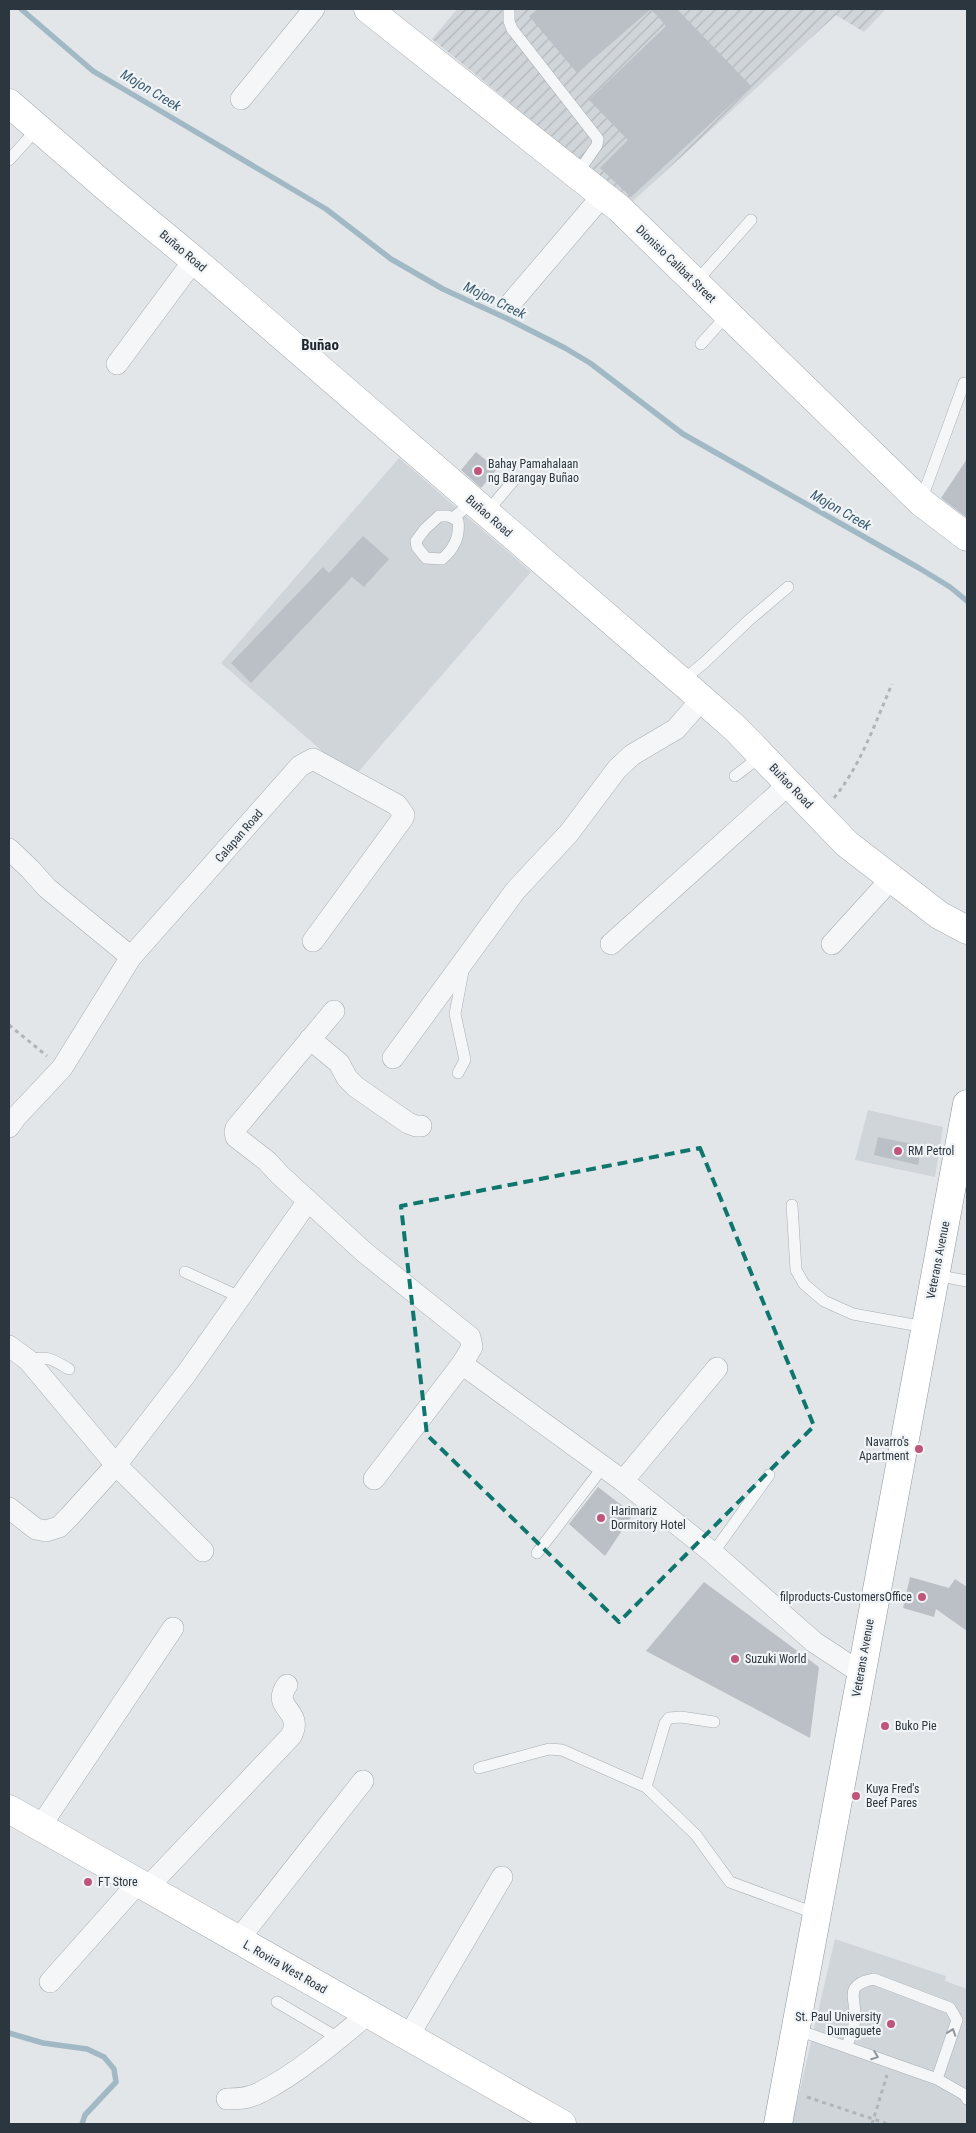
<svg xmlns="http://www.w3.org/2000/svg" width="976" height="2133" font-family="'Roboto Condensed',sans-serif">
  <style>
    .built { fill: #d0d5da }
    .industrial { fill: url(#industrial-furrows) }
    .lines { fill: none; stroke-linecap: round; stroke-linejoin: round }
    .stream { stroke: #a1b9c4; stroke-width: 5.5 }
    .building { fill: #bac0c5 }
    .lane-casing { stroke: #a8aeb3; stroke-width: 12 }
    .street-casing { stroke: #a8aeb3; stroke-width: 22 }
    .secondary-casing { stroke: #a8aeb3; stroke-width: 29 }
    .highway-casing { stroke: #8b969e; stroke-width: 29 }
    .path { stroke: #b0b5b8; stroke-width: 3; stroke-dasharray: 4 4; stroke-linecap: butt }
    .lane { stroke: #f4f6f7; stroke-width: 11 }
    .street { stroke: #f4f6f7; stroke-width: 21 }
    .secondary { stroke: #fff; stroke-width: 28 }
    .highway { stroke: #fff; stroke-width: 28 }
    .oneway { stroke: #90969b }
    .marked { fill: none; stroke: #0f766e; stroke-width: 4; stroke-dasharray: 10 6; stroke-linejoin: round }
    .poi-dot { fill: #bf557b; stroke: #f1f4f6; stroke-width: 2 }
    .labels { text-anchor: middle; dominant-baseline: central; stroke-width: 4.5; stroke-linejoin: round; paint-order: stroke }
    .street-label { font-size: 12px; fill: #2c363f; stroke: #f1f4f6 }
    .poi-label { font-size: 12px; fill: #2c363f; stroke: #f1f4f6; text-anchor: start }
    .water-label { font-size: 14px; font-style: italic; fill: #3b5c6e; stroke: #f1f4f6 }
    .quarter-label { font-size: 15px; font-weight: bold; fill: #1e272f; stroke: #f1f4f6 }
  </style>
  <defs>
    <pattern id="industrial-furrows" width="10" height="10" patternUnits="userSpaceOnUse" patternTransform="scale(1.25)"><rect width="10" height="10" fill="#d0d5da"/><path d="M-1 1l2-2M0 10L10 0M9 11l2-2" fill="none" stroke="#b3b7bc"/></pattern>
  </defs>
  <rect width="100%" height="100%" fill="#e2e6e9"/>
  <!-- built -->
  <g class="built">
    <polygon points="399,458 531,572 353,778 221,663"/>
    <polygon points="868,1110 943,1127 935,1177 855,1160"/>
    <polygon points="835,1939 946,1976 945,1981 967,1989 967,2124 792,2124"/>
  </g>
  <!-- industrial -->
  <polygon class="industrial" points="457,9 886,9 864,32 836,15 632,202 432,39"/>
  <g class="lines">
    <!-- stream -->
    <g class="stream">
      <polyline points="21,9 93,71 326,209 391,259 443,289 510,320 565,348 590,363 683,434 919,568 950,587 967,601"/>
      <polyline points="9,2033 43,2043 87,2049 104,2057 114,2069 116,2082 85,2115 82,2124"/>
    </g>
  </g>
  <!-- building -->
  <g class="building">
    <polygon points="538,9 677,9 751,86 631,197 600,168 628,140 589,100 666,26 651,9 577,73 529,16"/>
    <polygon points="476,452 497,469 481,488 461,470"/>
    <polygon points="967,459 967,518 941,498"/>
    <polygon points="363,536 389,559 364,587 352,577 251,683 231,663 323,567 329,573"/>
    <polygon points="878,1137 922,1146 918,1165 874,1155"/>
    <polygon points="598,1487 633,1514 605,1556 569,1524"/>
    <polygon points="910,1577 949,1588 955,1579 967,1587 967,1631 936,1609 934,1617 903,1608"/>
    <polygon points="704,1582 819,1667 810,1738 646,1651"/>
  </g>
  <g class="lines">
    <!-- lane casing -->
    <g class="lane-casing">
      <g id="lane">
        <polyline points="509,9 509,21 512,29 598,139 597,145 577,174"/>
        <polyline points="9,160 38,128"/>
        <polyline points="695,283 751,220"/>
        <polyline points="701,344 728,314"/>
        <polyline points="921,501 964,383"/>
        <polyline points="486,513 514,480"/>
        <path d="M453,518l5,3c2,15 -4,28 -16,38l-16,-1 -9,-11 -1,-6 9,-12 14,-13h9l5,2 20,-16"/>
        <polyline points="681,682 705,662 748,621 788,587"/>
        <polyline points="735,776 761,756"/>
        <polyline points="458,1073 465,1060 455,1014 463,971"/>
        <polyline points="792,1205 796,1270 804,1284 824,1301 853,1314 925,1327"/>
        <polyline points="185,1272 240,1297"/>
        <polyline points="935,1275 967,1281"/>
        <path d="M28,1360c20,-5 25,0 41,9"/>
        <polyline points="537,1553 603,1467"/>
        <polyline points="713,1553 769,1475"/>
        <polyline points="479,1768 549,1749 562,1750 646,1787 696,1835 730,1882 817,1914"/>
        <polyline points="646,1787 665,1723 669,1718 681,1717 714,1722"/>
        <polyline points="277,2002 338,2038"/>
        <polyline points="795,2029 937,2079 965,2095 967,2099"/>
        <path d="M847,2045c3,-8 8,-18 8,-27 1,-21 -12,-33 19,-39l76,29 7,12 -20,59"/>
      </g>
    </g>
    <!-- street casing -->
    <g class="street-casing">
      <g id="street">
        <polyline points="241,99 314,9"/>
        <polyline points="511,303 603,195"/>
        <polyline points="117,364 194,260"/>
        <polyline points="9,849 30,869 47,888 131,957"/>
        <polyline points="611,944 789,784"/>
        <polyline points="832,944 892,878"/>
        <polyline points="334,1011 236,1128 235,1132 236,1137 267,1161 280,1175 364,1252 470,1337 472,1347 462,1364 623,1481 713,1553 814,1642 861,1673"/>
        <polyline points="310,1039 339,1063 347,1078 356,1087 408,1123 416,1126 421,1126"/>
        <polyline points="393,1058 515,891 569,833 617,769 632,755 676,729 702,699"/>
        <polyline points="9,1127 16,1117 62,1068 131,957 300,766 313,759 397,805 404,815 403,818 313,941"/>
        <polyline points="9,1346 28,1360 116,1465 203,1551"/>
        <polyline points="374,1479 462,1364"/>
        <polyline points="623,1481 717,1368"/>
        <polyline points="9,1508 36,1529 46,1531 59,1527 69,1517 116,1465 186,1374 308,1201"/>
        <polyline points="40,1827 173,1628"/>
        <path d="M147,1888l144,-152c14,-26 -21,-27 -4,-51"/>
        <polyline points="238,1940 363,1781"/>
        <polyline points="50,1982 138,1883"/>
        <polyline points="408,2037 502,1877"/>
        <path d="M227,2099c11,0 24,-1 34,-7 36,-18 76,-52 107,-78"/>
      </g>
    </g>
    <!-- secondary casing -->
    <g class="secondary-casing">
      <g id="secondary">
        <polyline points="368,9 620,209 921,502 967,537"/>
        <polyline points="9,103 114,194 194,260 702,699 736,729 847,844 939,915 967,930"/>
        <polyline points="9,1809 562,2124"/>
      </g>
    </g>
    <!-- highway casing -->
    <g class="highway-casing">
      <polyline id="highway" points="778,2124 967,1104"/>
    </g>
    <!-- path -->
    <g class="path">
      <path d="M834,798c27,-33 41,-75 58,-114"/>
      <polyline points="9,1025 47,1056"/>
      <polyline points="807,2097 888,2124"/>
      <polyline points="872,2124 887,2075"/>
    </g>
    <!-- lane -->
    <use href="#lane" class="lane"/>
    <!-- street -->
    <use href="#street" class="street"/>
    <!-- secondary -->
    <use href="#secondary" class="secondary"/>
    <!-- highway -->
    <use href="#highway" class="highway"/>
  </g>
  <!-- one-way arrows -->
  <defs><path id="oneway-chevron" d="M-2-3.5L2.5 0L-2 3.5" fill="none" stroke-width="1.6" stroke-linecap="round" stroke-linejoin="round" transform="scale(1.25)"/></defs>
  <g class="oneway">
    <use href="#oneway-chevron" transform="translate(952 2032) rotate(-71)"/>
    <use href="#oneway-chevron" transform="translate(875 2056) rotate(21)"/>
  </g>
  <!-- marked area -->
  <path class="marked" d="M700,1148l114,278 -195,196 -192,-187 -26,-229z"/>
  <!-- markers -->
  <g class="poi-dot">
    <circle cx="478" cy="471" r="5"/>
    <circle cx="898" cy="1151" r="5"/>
    <circle cx="919" cy="1449" r="5"/>
    <circle cx="601" cy="1518" r="5"/>
    <circle cx="922" cy="1597" r="5"/>
    <circle cx="735" cy="1659" r="5"/>
    <circle cx="885" cy="1726" r="5"/>
    <circle cx="856" cy="1796" r="5"/>
    <circle cx="88" cy="1882" r="5"/>
    <circle cx="891" cy="2024" r="5"/>
  </g>
  <g class="labels">
    <!-- street labels -->
    <g class="street-label">
      <text transform="translate(183 251) rotate(40)">Buñao Road</text>
      <text transform="translate(676 264) rotate(44)">Dionisio Calibat Street</text>
      <text transform="translate(489 516) rotate(41)">Buñao Road</text>
      <text transform="translate(791 786) rotate(46)">Buñao Road</text>
      <text transform="translate(239 836) rotate(-49)">Calapan Road</text>
      <text transform="translate(938 1260) rotate(-79)">Veterans Avenue</text>
      <text transform="translate(863 1658) rotate(-80)">Veterans Avenue</text>
      <text transform="translate(285 1967) rotate(30)">L. Rovira West Road</text>
    </g>
    <!-- poi labels -->
    <g class="poi-label">
      <text x="488" y="464">Bahay Pamahalaan<tspan x="488" dy="14">ng Barangay Buñao</tspan></text>
      <text x="908" y="1151">RM Petrol</text>
      <text x="909" y="1442" text-anchor="end">Navarro's<tspan x="909" dy="14">Apartment</tspan></text>
      <text x="611" y="1511">Harimariz<tspan x="611" dy="14">Dormitory Hotel</tspan></text>
      <text x="912" y="1597" text-anchor="end">filproducts-CustomersOffice</text>
      <text x="745" y="1659">Suzuki World</text>
      <text x="895" y="1726">Buko Pie</text>
      <text x="866" y="1789">Kuya Fred's<tspan x="866" dy="14">Beef Pares</tspan></text>
      <text x="98" y="1882">FT Store</text>
      <text x="881" y="2017" text-anchor="end">St. Paul University<tspan x="881" dy="14">Dumaguete</tspan></text>
    </g>
    <!-- water labels -->
    <g class="water-label">
      <text transform="translate(151 90) rotate(31)">Mojon Creek</text>
      <text transform="translate(495 300) rotate(26)">Mojon Creek</text>
      <text transform="translate(841 510) rotate(30)">Mojon Creek</text>
    </g>
    <!-- quarter labels -->
    <g class="quarter-label">
      <text x="320" y="345">Buñao</text>
    </g>
  </g>
  <!-- border -->
  <rect width="976" height="2133" fill="none" stroke="#2c363f" stroke-width="20"/>
</svg>
